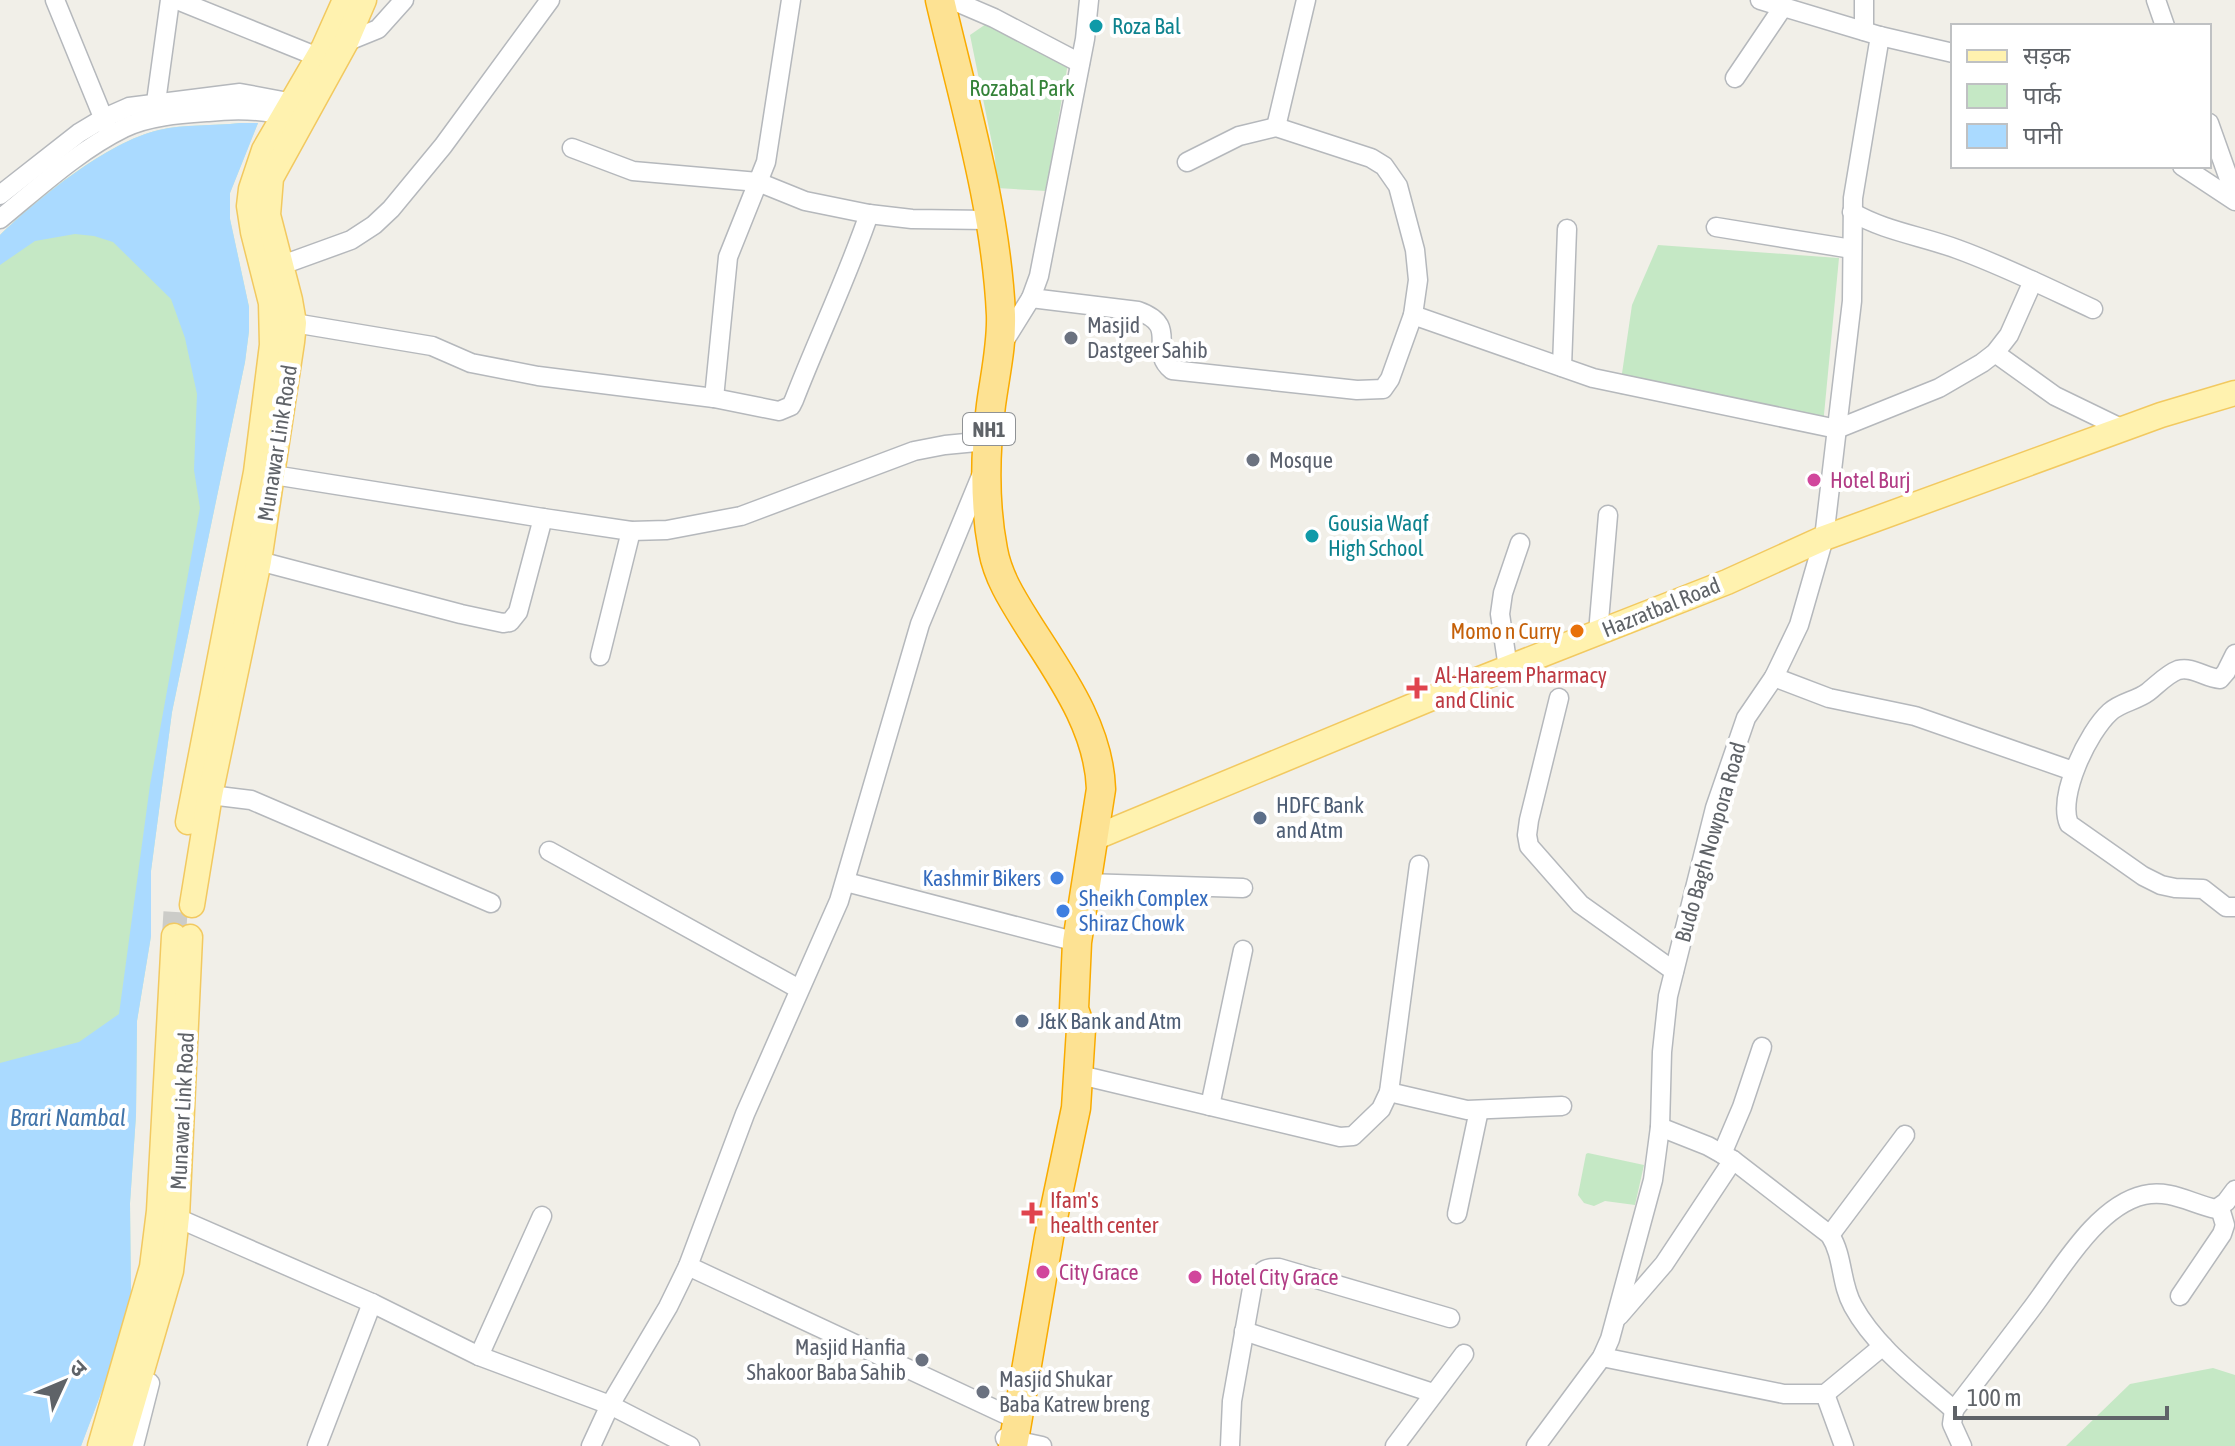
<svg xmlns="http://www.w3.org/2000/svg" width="2235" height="1446" font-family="'Asap Condensed','Noto Sans Devanagari',sans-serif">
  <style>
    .green { fill: #c5e8c5 }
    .water { fill: #aadaff }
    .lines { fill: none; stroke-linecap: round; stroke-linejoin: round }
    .major-tunnel { stroke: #ccccc8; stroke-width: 24; stroke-dasharray: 24 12; stroke-linecap: butt }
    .minor-casing { stroke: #b5b8bc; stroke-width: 21 }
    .major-casing { stroke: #f2c960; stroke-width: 27 }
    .highway-casing { stroke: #f9ab00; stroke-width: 31 }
    .minor { stroke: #fff; stroke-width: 18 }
    .major { stroke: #fff2af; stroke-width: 24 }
    .highway { stroke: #fde293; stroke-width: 28 }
    .culture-dot { fill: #0f9aa8; stroke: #fff; stroke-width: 3 }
    .worship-dot { fill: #6b7280; stroke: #fff; stroke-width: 3 }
    .hotel-dot { fill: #d1479c; stroke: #fff; stroke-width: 3 }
    .food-dot { fill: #e8710a; stroke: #fff; stroke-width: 3 }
    .health-dot { fill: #e0444e; stroke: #fff; stroke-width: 3 }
    .service-dot { fill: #5c6f8a; stroke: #fff; stroke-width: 3 }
    .shop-dot { fill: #3f7fe0; stroke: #fff; stroke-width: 3 }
    .labels { text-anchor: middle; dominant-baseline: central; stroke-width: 8; stroke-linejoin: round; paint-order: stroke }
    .shield { fill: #fff; stroke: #8f9295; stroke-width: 2 }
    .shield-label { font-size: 20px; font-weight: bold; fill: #5f6368 }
    .culture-label { font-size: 22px; fill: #0d838f; stroke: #fff; text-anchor: start }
    .park-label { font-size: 22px; fill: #348238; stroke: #fff }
    .worship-label { font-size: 22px; fill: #5b616d; stroke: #fff; text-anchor: start }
    .street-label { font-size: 22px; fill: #5f6368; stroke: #fff }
    .hotel-label { font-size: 22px; fill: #b23c85; stroke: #fff; text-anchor: start }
    .food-label { font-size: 22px; fill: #c56008; stroke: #fff; text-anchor: end }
    .health-label { font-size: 22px; fill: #be3a42; stroke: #fff; text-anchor: start }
    .service-label { font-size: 22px; fill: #4e5e75; stroke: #fff; text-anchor: start }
    .shop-label { font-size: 22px; fill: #366cbe; stroke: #fff; text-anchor: end }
    .water-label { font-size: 24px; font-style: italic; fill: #4174aa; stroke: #fff }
  </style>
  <rect width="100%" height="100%" fill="#f1efe8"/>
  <!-- green -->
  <g class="green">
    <polygon points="986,24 1068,63 1046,191 997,188 995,158 970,35"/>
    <path d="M240,123h18l-28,70v26l19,88v24l-4,31 -73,350 -21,159v65l-14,85 -1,94 -6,88 1,95 -28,90 -22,58h-81v-1211c38,-37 107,-93 159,-105 26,-6 54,-4 81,-7z"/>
    <polygon points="1658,245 1839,258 1823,425 1619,394 1632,305"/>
    <polygon points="1588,1153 1644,1165 1635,1205 1605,1201 1594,1206 1584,1203 1578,1195 1586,1154"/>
    <polygon points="2213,1368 2235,1375 2235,1446 2066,1446 2130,1384"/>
  </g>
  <!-- water -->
  <path class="water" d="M240,123h18l-28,70v26l19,88v24l-4,31 -73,350 -21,159v65l-14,85 -1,94 -6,88 1,95 -28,90 -22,58h-81v-383l79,-21 40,-28 31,-229 50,-277 -6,-38 3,-76 -12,-56 -14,-39 -58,-57 -19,-6 -19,-2 -40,7 -35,24v-30c39,-37 107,-93 159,-105 26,-6 54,-4 81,-7z"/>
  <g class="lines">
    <!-- major-tunnel -->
    <polyline class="major-tunnel" points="174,936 176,903"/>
    <!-- minor casing -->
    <g class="minor-casing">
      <g id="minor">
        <polyline points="55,0 107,127"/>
        <polyline points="177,0 318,57"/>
        <polyline points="952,0 994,18 1080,63"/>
        <polyline points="1760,0 1880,36 1953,53"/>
        <polyline points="1864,0 1864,31"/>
        <polyline points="2156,0 2165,26"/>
        <polyline points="346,42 378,29 404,0"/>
        <polyline points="1735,78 1783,7"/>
        <polyline points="156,102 170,0"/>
        <polyline points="2209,123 2235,196"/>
        <polyline points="1276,127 1306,0"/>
        <polyline points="572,148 633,171 758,182 805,201 869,214 912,219 989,220"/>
        <polyline points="1187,162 1239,136 1276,127 1371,158 1384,166 1398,186 1415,250 1418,280 1413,315"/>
        <polyline points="2182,166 2235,201"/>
        <polyline points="0,195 79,133 104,118 129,107 240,93 304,105"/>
        <path d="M1852,212c32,19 70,24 105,37 47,17 91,39 136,60"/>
        <path d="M0,219c38,-31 79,-69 124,-91 25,-12 56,-14 84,-16 28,-3 57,-3 85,6"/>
        <polyline points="1716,227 1852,249"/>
        <polyline points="282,265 351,240 374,225 391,209 443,146 550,0"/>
        <path d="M1031,298l107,13c43,15 9,39 34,59l185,20 26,-1 7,-10 23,-64 180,63 244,51 102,-41 43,-25 13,-10 14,-18 24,-54"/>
        <path d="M294,323l138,23 39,17 67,13 176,22 65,13 12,-5 3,-6c24,-62 53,-122 75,-186"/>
        <polyline points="1003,343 1031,298 1039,276 1085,39 1089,0"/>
        <polyline points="1995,353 2055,396 2123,429"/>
        <polyline points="1562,367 1567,229"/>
        <polyline points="714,398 728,257 766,162 791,0"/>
        <polyline points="261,473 543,518 631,531 667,530 741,516 914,451 945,445 987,441"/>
        <polyline points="259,561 461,614 503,623 510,622 518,612 543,518"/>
        <polyline points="1598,633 1608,515"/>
        <path d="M2235,654l-9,18 -6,7c-15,-1 -27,-13 -42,-9 -11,4 -21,15 -30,22 -12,9 -27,10 -38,20 -22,20 -53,84 -41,112l74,52 18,9 14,3 28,1 23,18h9"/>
        <polyline points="600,656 631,531"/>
        <polyline points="1508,668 1500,614 1503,593 1520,543"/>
        <polyline points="1774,677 1829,698 1915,716 2073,771"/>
        <polyline points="1559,698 1529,820 1527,835 1529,846 1580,904 1674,971"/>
        <polyline points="210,795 251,800 491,903"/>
        <polyline points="549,851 799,989"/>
        <polyline points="846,882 1077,942"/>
        <polyline points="1085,883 1243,888"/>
        <polyline points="1080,1075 1340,1137 1353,1136 1381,1109 1389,1092 1419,865"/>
        <polyline points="1389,1092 1467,1110 1562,1106"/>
        <polyline points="1210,1106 1243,950"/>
        <path d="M1660,1127l48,19 25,14 97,75c14,22 10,48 23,71 23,42 66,73 101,104"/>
        <polyline points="1722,1154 1742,1107 1762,1047"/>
        <polyline points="166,1213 372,1303 479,1356 610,1405 690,1446"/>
        <polyline points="1457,1214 1479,1110"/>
        <polyline points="1830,1235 1905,1135"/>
        <polyline points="688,1266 1007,1415"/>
        <polyline points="2180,1296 2222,1234 2225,1225 2220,1208"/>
        <polyline points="1619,1316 1664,1264 1733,1160"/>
        <polyline points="1244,1331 1433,1393"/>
        <polyline points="479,1356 542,1216"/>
        <polyline points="1602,1357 1784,1394 1825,1394 1883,1346"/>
        <polyline points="1825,1394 1844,1446"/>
        <path d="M1954,1410c25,-32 50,-65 75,-98 29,-37 66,-106 115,-117 26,-6 48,9 72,14l10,-7 9,-12"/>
        <polyline points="1954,1410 1952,1424 1962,1446"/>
        <polyline points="1005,1438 1042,1446"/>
        <polyline points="134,1446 150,1383"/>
        <polyline points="317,1446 372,1303"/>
        <polyline points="591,1446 610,1405 668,1307 688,1266 745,1114 839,901 920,624 981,476"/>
        <path d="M1230,1446l2,-45 21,-118c8,-12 12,-16 26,-15l171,50"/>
        <polyline points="1395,1446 1464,1354"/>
        <polyline points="1536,1446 1602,1357 1610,1339 1653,1180 1660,1127 1662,1052 1668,996 1715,808 1746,718 1774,677 1799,625 1824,538 1852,301 1853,198 1880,36"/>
      </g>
    </g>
    <!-- major casing -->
    <g class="major-casing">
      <g id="major">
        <polyline points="188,822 256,472 272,345 271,303 253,232 249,206 251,189 264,150 324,47 345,0"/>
        <polyline points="1094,838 1439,695 1727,582 1824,538 2161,415 2235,393"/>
        <polyline points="192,905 210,795 259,561 292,342 294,323 290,300 268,215 271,178 346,42 364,0"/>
        <polyline points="100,1446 152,1267 159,1211 174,936"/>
        <polyline points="120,1446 171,1271 177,1217 190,937"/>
      </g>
    </g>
    <!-- highway casing -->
    <g class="highway-casing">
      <path id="highway" d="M940,0c24,103 56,208 61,315 1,30 -6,60 -10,90 -6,47 -7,98 2,145 5,28 21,52 36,76 32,50 70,102 72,163l-24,153 -3,67 7,20 -5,79 -27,129 -36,209"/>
    </g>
    <!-- minor -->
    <use href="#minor" class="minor"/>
    <!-- major -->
    <use href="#major" class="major"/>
    <!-- highway -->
    <use href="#highway" class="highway"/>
  </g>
  <!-- markers -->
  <g class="culture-dot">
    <circle cx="1096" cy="26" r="8"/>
    <circle cx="1312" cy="536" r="8"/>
  </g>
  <g class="worship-dot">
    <circle cx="1071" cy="338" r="8"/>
    <circle cx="1253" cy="460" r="8"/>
    <circle cx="922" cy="1360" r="8"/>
    <circle cx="983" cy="1392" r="8"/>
  </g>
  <g class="hotel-dot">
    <circle cx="1814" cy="480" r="8"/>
    <circle cx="1043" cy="1272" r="8"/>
    <circle cx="1195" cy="1277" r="8"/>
  </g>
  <circle class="food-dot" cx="1577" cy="631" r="8"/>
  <g class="health-dot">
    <path d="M1413 676h8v8h8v8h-8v8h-8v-8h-8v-8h8z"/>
    <path d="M1028 1201h8v8h8v8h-8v8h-8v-8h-8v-8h8z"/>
  </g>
  <g class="service-dot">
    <circle cx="1260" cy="818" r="8"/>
    <circle cx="1022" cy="1021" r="8"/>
  </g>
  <g class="shop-dot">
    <circle cx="1057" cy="878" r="8"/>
    <circle cx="1063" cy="911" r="8"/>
  </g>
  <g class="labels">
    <!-- shield labels -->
    <rect class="shield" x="963" y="413" width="52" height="32" rx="6"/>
    <g class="shield-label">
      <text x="989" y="429">NH1</text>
    </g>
    <!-- culture labels -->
    <g class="culture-label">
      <text x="1112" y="26">Roza Bal</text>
      <text x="1328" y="523">Gousia Waqf<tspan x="1328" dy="25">High School</tspan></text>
    </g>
    <!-- park labels -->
    <g class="park-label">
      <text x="1022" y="88">Rozabal Park</text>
    </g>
    <!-- worship labels -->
    <g class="worship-label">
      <text x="1087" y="325">Masjid<tspan x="1087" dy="25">Dastgeer Sahib</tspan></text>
      <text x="1269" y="460">Mosque</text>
      <text x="906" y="1347" text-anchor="end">Masjid Hanfia<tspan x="906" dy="25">Shakoor Baba Sahib</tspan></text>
      <text x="999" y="1379">Masjid Shukar<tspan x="999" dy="25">Baba Katrew breng</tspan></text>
    </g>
    <!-- street labels -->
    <g class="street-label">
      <text transform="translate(277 443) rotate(-81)">Munawar Link Road</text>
      <text transform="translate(1661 607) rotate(-22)">Hazratbal Road</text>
      <text transform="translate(1710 842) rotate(-74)">Budo Bagh Nowpora Road</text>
      <text transform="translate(182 1111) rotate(-87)">Munawar Link Road</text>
    </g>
    <!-- hotel labels -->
    <g class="hotel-label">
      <text x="1830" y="480">Hotel Burj</text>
      <text x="1059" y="1272">City Grace</text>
      <text x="1211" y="1277">Hotel City Grace</text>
    </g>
    <!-- food labels -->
    <g class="food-label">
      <text x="1561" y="631">Momo n Curry</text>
    </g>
    <!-- health labels -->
    <g class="health-label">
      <text x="1435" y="675">Al-Hareem Pharmacy<tspan x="1435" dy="25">and Clinic</tspan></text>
      <text x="1050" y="1200">Ifam's<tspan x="1050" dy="25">health center</tspan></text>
    </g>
    <!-- service labels -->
    <g class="service-label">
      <text x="1276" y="805">HDFC Bank<tspan x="1276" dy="25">and Atm</tspan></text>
      <text x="1038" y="1021">J&amp;K Bank and Atm</text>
    </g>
    <!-- shop labels -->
    <g class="shop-label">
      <text x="1041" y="878">Kashmir Bikers</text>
      <text x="1079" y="898" text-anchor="start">Sheikh Complex<tspan x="1079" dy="25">Shiraz Chowk</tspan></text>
    </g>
    <!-- water labels -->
    <g class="water-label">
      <text x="68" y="1117">Brari Nambal</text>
    </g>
  </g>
  <!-- legend -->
  <rect x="1951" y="24" width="260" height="144" fill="#ffffff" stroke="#bfc1c3" stroke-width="2"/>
  <rect x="1967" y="50" width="40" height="12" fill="#fff2af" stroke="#bfc1c3" stroke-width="2"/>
  <text x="2023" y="64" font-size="24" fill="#5f6368">सड़क</text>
  <rect x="1967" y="84" width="40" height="24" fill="#c5e8c5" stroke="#bfc1c3" stroke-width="2"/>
  <text x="2023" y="104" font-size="24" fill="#5f6368">पार्क</text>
  <rect x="1967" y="124" width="40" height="24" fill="#aadaff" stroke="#bfc1c3" stroke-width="2"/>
  <text x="2023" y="144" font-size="24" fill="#5f6368">पानी</text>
  <!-- north arrow -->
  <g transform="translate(64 1382) rotate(46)" stroke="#ffffff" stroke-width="6" paint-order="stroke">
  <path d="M0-6L14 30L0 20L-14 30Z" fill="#5f6368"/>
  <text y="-12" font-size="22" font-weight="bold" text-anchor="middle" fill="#5f6368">उ</text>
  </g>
  <!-- scale -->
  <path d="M1955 1406v12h212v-12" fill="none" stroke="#5f6368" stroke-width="4"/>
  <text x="1967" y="1406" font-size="24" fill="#5f6368" stroke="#ffffff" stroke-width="6" paint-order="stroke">100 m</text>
</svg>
